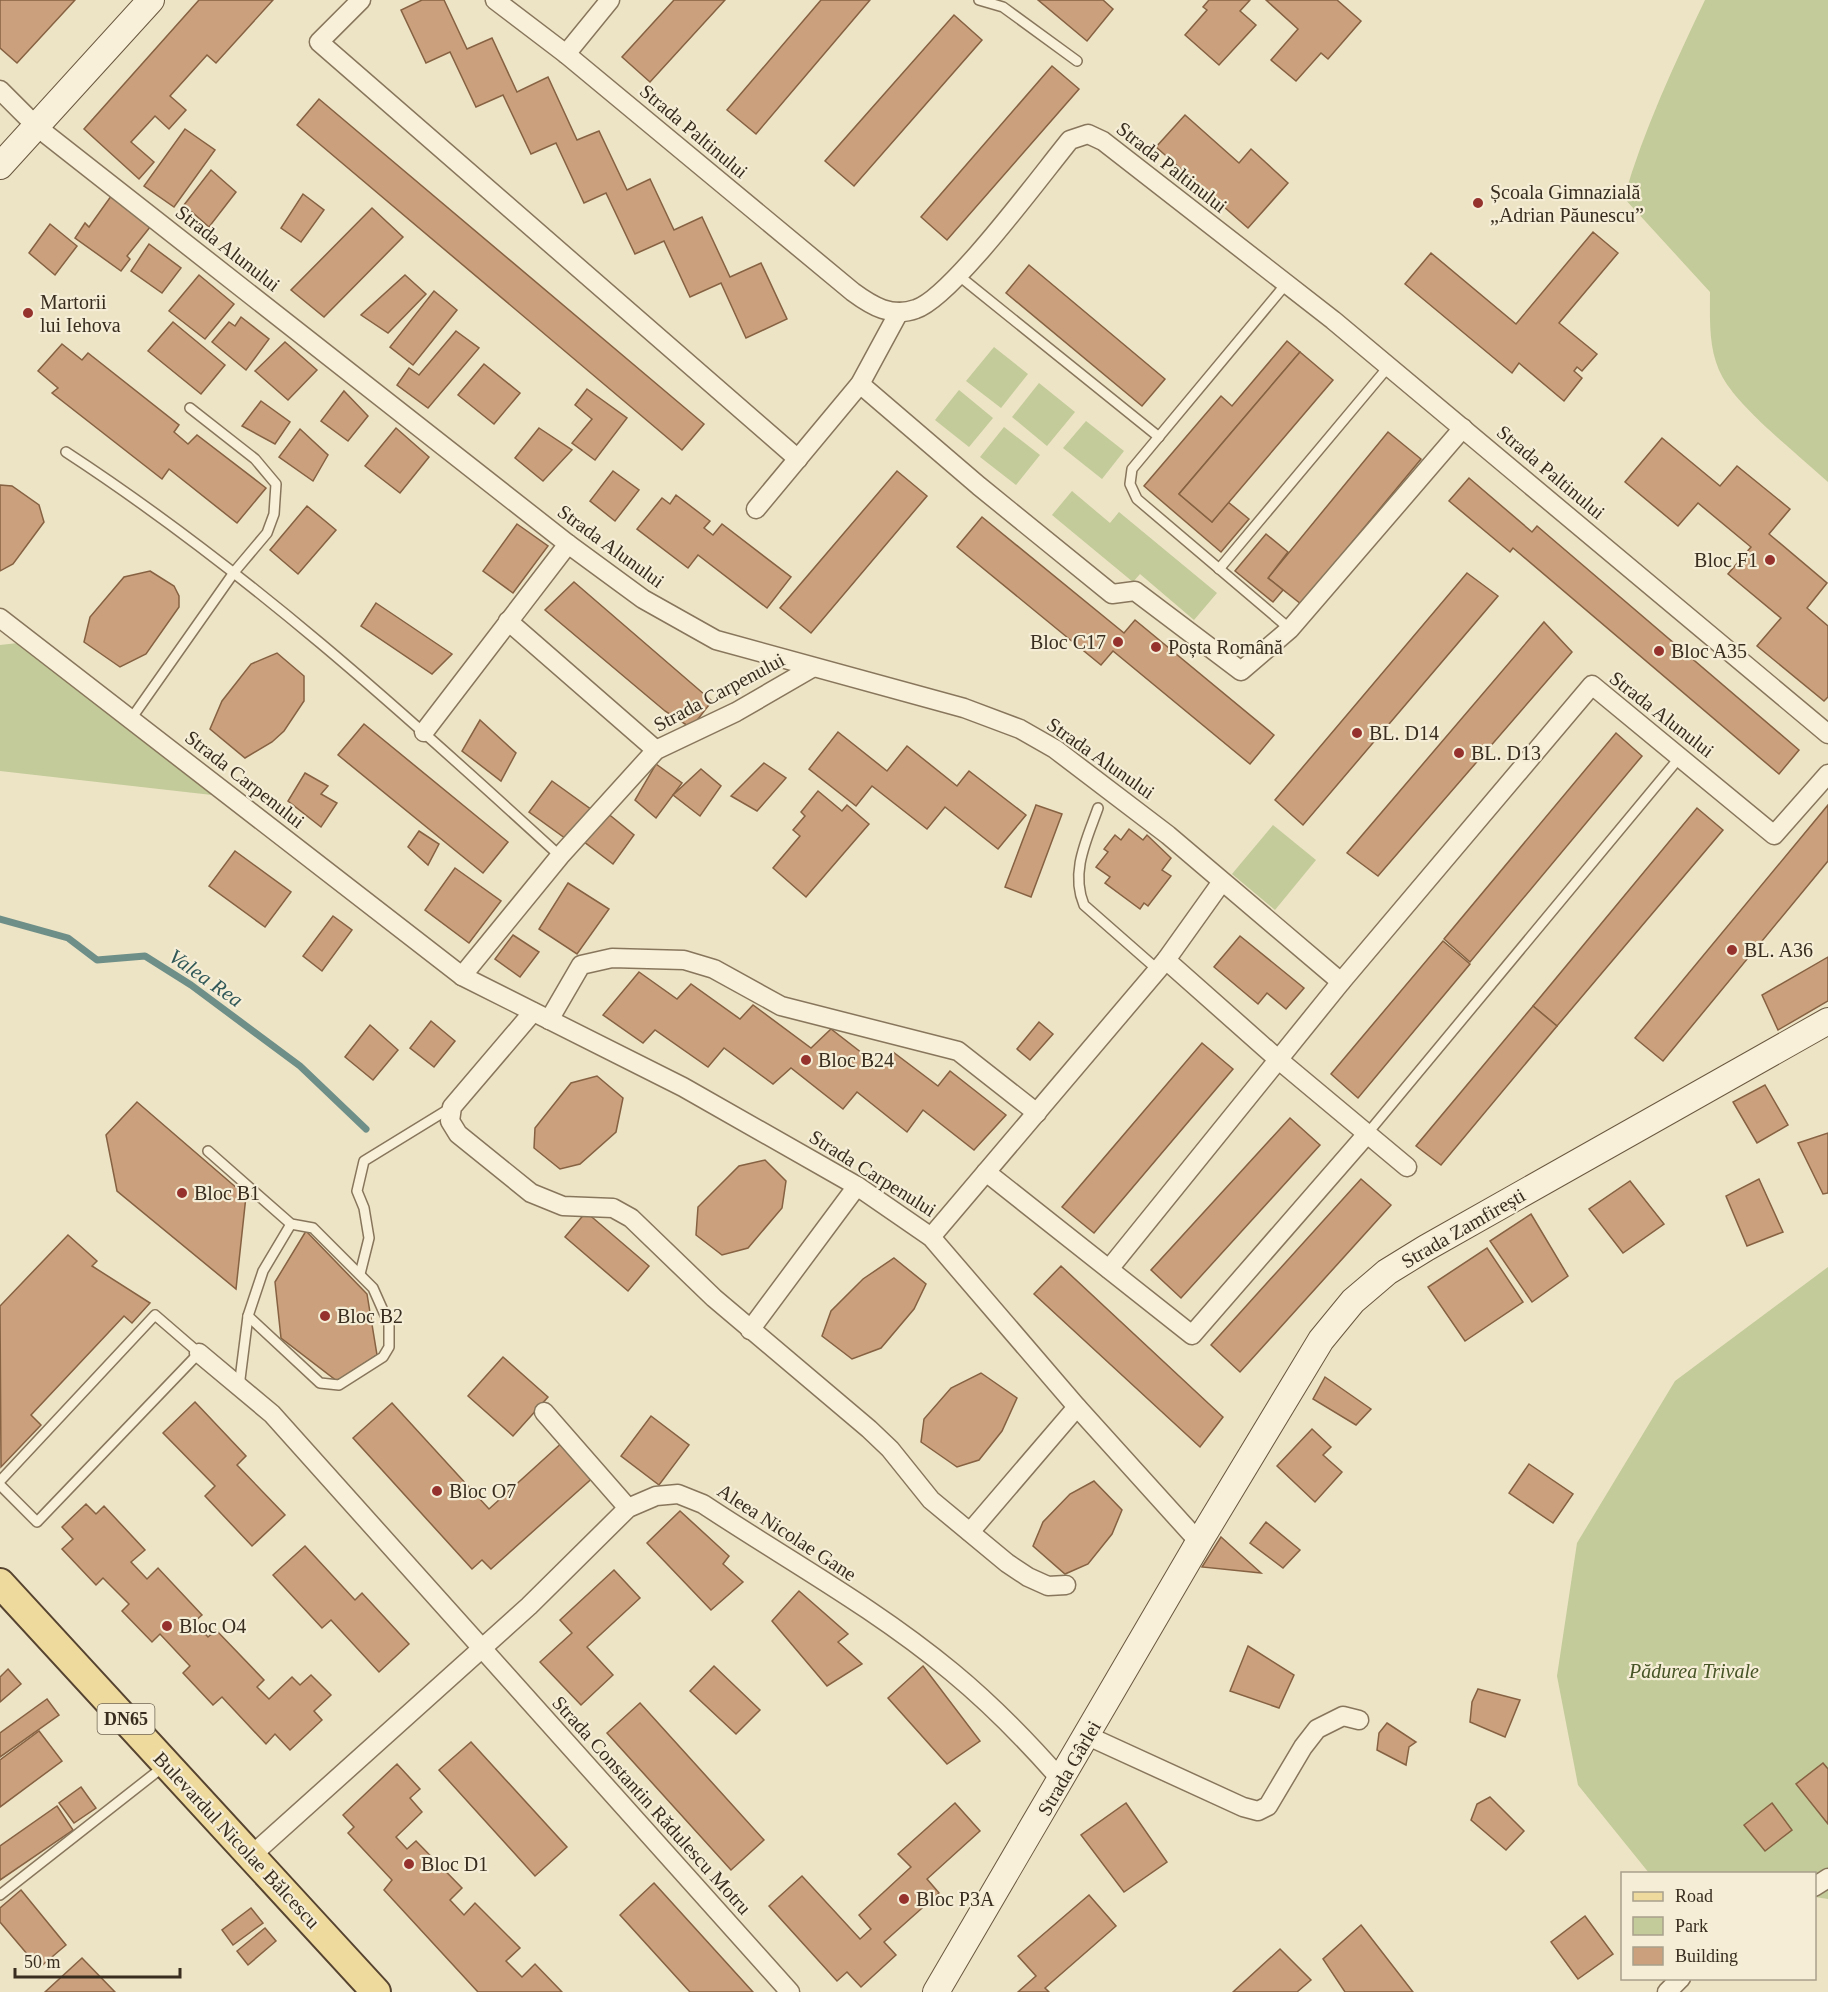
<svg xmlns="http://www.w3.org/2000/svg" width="1828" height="1992" font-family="'Times New Roman',serif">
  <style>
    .green { fill: #c2cb99 }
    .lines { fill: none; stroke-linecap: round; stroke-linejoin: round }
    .stream { stroke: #6e8f88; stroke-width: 7 }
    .building { fill: #caa17c; stroke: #866142; stroke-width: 1.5 }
    .lane-casing { stroke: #88765c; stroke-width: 12 }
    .street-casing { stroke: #88765c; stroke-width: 21 }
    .secondary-casing { stroke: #69573f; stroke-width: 28 }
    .primary-casing { stroke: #564430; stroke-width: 32 }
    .lane { stroke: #f8f0d8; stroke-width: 9 }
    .street { stroke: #f8f0d8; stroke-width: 18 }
    .secondary { stroke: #f8f0d8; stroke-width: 26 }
    .primary { stroke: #efda9e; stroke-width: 28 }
    .poi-dot { fill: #95322d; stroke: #f5edd5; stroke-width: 2 }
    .labels { text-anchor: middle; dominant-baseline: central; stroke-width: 4.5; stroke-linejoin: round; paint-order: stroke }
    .shield { fill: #f5edd5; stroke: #716756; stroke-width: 1.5 }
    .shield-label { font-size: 18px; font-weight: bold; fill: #382d1f }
    .street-label { font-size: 20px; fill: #382d1f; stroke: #f5edd5 }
    .poi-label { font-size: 20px; fill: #382d1f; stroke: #f5edd5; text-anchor: start }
    .park-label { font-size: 20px; font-style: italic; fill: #465426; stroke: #f5edd5 }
    .water-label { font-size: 21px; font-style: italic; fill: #2f5757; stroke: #f5edd5 }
  </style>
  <rect width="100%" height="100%" fill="#ede3c5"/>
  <!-- green -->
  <g class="green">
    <path d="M1705,0h123v482c-29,-27 -86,-71 -105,-104 -15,-26 -13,-58 -13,-86l-86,-94c20,-69 50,-133 81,-198z"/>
    <polygon points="994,347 1028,374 1001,408 966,381"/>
    <polygon points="1039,383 1075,412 1047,446 1012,417"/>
    <polygon points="959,390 993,418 969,447 935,420"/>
    <polygon points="1086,421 1124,451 1102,479 1063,448"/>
    <polygon points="1004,427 1040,455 1016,485 980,457"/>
    <polygon points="1072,491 1110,523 1119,512 1217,593 1194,620 1140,574 1133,582 1052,515"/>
    <polygon points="18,643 221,796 0,771 0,645"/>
    <polygon points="1273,825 1316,860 1275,910 1232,874"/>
    <polygon points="1828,1267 1828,1899 1815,1897 1814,1874 1649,1873 1578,1785 1557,1676 1577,1543 1675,1381"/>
  </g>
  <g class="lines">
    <!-- stream -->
    <polyline class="stream" points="0,919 68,938 97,960 145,956 191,985 300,1066 366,1129"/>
  </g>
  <!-- building -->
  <g class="building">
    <polygon points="0,0 75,0 17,63 0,48"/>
    <polygon points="199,0 273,0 216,63 207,55 170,96 186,110 169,129 155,116 131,142 154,162 139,179 84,129"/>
    <polygon points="422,0 444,0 467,49 492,38 517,92 548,77 577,140 599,131 627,190 650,179 674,230 702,217 730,277 761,263 787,319 746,338 721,283 690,297 664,241 635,254 606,193 584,203 556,143 531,154 503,95 476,107 450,52 426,63 401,10"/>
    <polygon points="674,0 725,0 650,82 622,57"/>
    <polygon points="821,0 870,0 756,134 727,110"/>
    <polygon points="1038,0 1103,0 1113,9 1087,41"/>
    <polygon points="1209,0 1250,0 1240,11 1256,25 1219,65 1185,35 1207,10 1203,7"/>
    <polygon points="1266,0 1337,0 1361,21 1328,59 1321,53 1296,81 1271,60 1298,29"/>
    <polygon points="954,15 982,40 854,186 825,161"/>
    <polygon points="1052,66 1079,89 947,240 921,217"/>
    <polygon points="319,99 704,424 682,450 297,125"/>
    <polygon points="1185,115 1239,163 1251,149 1288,183 1248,228 1156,147"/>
    <polygon points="185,129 215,150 174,207 144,186"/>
    <polygon points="211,170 236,192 209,227 184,205"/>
    <polygon points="119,185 158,217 127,256 130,259 121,271 75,238 85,223 89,227"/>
    <polygon points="303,194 324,210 301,242 281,228"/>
    <polygon points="372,208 403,237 324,317 291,290"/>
    <polygon points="50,224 77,246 55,275 29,253"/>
    <polygon points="1593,232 1618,253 1559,323 1597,354 1582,371 1577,367 1574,371 1582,378 1564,401 1519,363 1512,373 1405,284 1431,253 1516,324"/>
    <polygon points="149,244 181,268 162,293 131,271"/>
    <polygon points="1029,265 1165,379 1142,406 1006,293"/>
    <polygon points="199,275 234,304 205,339 169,311"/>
    <polygon points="405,275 426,294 388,333 361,315"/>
    <polygon points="434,291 457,310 413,365 390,347"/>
    <polygon points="241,317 269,339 246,370 212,342 229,322 235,326"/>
    <polygon points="173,322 225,365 201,394 148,351"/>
    <polygon points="456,331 479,348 428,408 397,385 409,368 419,375"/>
    <polygon points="1287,341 1300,352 1179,494 1212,522 1228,502 1249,519 1221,552 1144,486 1221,396 1232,406"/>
    <polygon points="285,342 317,370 288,400 255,371"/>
    <polygon points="62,344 82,360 88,353 179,425 174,432 188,444 197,435 266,488 237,523 169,469 162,479 52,393 58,388 38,371"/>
    <polygon points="1300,352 1333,380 1212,522 1179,494"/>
    <polygon points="484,364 520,393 494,424 458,395"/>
    <polygon points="587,389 627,418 595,460 572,443 592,419 575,405"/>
    <polygon points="344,391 368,416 348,441 321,421"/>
    <polygon points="261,401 290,422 275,444 242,426"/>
    <polygon points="396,428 429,457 400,493 365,466"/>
    <polygon points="539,428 572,450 543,481 515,458"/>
    <polygon points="300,429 328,455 313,481 279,457"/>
    <polygon points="1388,432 1421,459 1301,604 1268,578"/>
    <polygon points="1662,438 1720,486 1737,466 1790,509 1769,534 1827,583 1807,608 1828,626 1828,697 1824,701 1757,646 1781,618 1728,574 1751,547 1698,503 1678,526 1625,482"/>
    <polygon points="613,471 639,490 615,521 590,501"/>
    <polygon points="897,471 927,496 811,633 780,608"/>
    <polygon points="1469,478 1532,532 1537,526 1799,750 1779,774 1513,548 1510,552 1449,501"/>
    <polygon points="0,485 12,486 39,505 44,522 13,564 0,571"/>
    <polygon points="676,495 710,521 704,528 713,535 722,524 791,577 767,608 698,555 688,568 637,529 662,498 670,504"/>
    <polygon points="307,506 336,530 298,574 270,550"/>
    <polygon points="982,517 1124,633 1135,620 1274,735 1250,764 1113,651 1101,665 957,547"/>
    <polygon points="517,524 548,546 513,593 483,571"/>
    <polygon points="1266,534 1288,552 1268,578 1283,590 1273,602 1235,571"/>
    <polygon points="150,571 174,586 179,596 179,607 146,654 120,667 84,642 90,617 124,577"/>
    <polygon points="1467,573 1498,596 1303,825 1275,800"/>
    <polygon points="574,582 712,701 691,728 665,711 545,610"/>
    <polygon points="376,603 452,654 432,674 361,626"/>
    <polygon points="1544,622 1572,652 1378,876 1347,853"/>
    <polygon points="277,653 304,676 304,701 284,731 272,742 245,758 210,729 222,701 251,664"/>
    <polygon points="480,720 516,753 501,781 462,751"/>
    <polygon points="364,724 508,842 483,873 338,755"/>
    <polygon points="838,732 887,771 907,746 957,786 969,771 1026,815 998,849 945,807 927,829 872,786 856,806 809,769"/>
    <polygon points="1616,733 1642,756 1470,962 1444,939"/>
    <polygon points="764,763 786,778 757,811 731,796"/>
    <polygon points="656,764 682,783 656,818 635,800"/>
    <polygon points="701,769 721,786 700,816 673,795"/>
    <polygon points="305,773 328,786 321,794 337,803 321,827 288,801"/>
    <polygon points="552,781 592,810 569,841 529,812"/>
    <polygon points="818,791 842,811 847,805 869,824 806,897 773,868 800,836 793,830 805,816 801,812"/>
    <polygon points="1036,805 1062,814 1031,897 1005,887"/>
    <polygon points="1828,805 1828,861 1663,1061 1635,1038"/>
    <polygon points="1697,808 1723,830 1557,1026 1533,1006"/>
    <polygon points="606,812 634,835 613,864 583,841"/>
    <polygon points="1129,829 1143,840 1147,835 1171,858 1162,870 1171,876 1148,906 1144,903 1140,909 1105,883 1110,877 1096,867 1108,852 1104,849 1115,835 1121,840"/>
    <polygon points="419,831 439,844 428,865 408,847"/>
    <polygon points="235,851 291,892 265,927 209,886"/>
    <polygon points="455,868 501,901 469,943 425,910"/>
    <polygon points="568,883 609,909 577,954 539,929"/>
    <polygon points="333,916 352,930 322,971 303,956"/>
    <polygon points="513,935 539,952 520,977 495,959"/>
    <polygon points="1240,936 1304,988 1286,1009 1267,993 1258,1004 1214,967"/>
    <polygon points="1443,941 1470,964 1358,1098 1331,1074"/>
    <polygon points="1828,957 1828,1001 1778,1030 1762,995"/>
    <polygon points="639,972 677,999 691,984 740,1019 753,1005 811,1048 831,1029 880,1067 893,1052 938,1086 950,1071 1006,1115 974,1150 923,1110 907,1132 857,1092 843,1109 791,1068 773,1084 724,1048 708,1067 655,1030 643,1043 603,1015"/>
    <polygon points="1533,1006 1557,1026 1441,1165 1416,1146"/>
    <polygon points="431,1021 455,1041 434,1067 410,1048"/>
    <polygon points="1039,1022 1053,1034 1030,1060 1017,1049"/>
    <polygon points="370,1025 398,1050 373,1080 345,1057"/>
    <polygon points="1202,1043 1233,1069 1094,1233 1062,1207"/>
    <polygon points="597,1076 623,1098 616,1132 580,1164 560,1169 534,1148 535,1128 571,1083"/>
    <polygon points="1765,1085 1788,1125 1757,1143 1733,1102"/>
    <polygon points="137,1102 246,1196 236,1289 117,1191 106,1135"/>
    <polygon points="1290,1118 1320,1145 1181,1298 1151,1270"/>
    <polygon points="1828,1133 1828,1193 1823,1194 1798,1143"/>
    <polygon points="765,1160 786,1181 782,1208 748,1248 722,1255 696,1235 698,1207 739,1166"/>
    <polygon points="1361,1179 1391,1205 1240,1372 1211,1345"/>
    <polygon points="1759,1179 1783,1232 1747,1246 1726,1196"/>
    <polygon points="1630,1181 1664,1224 1623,1253 1589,1209"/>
    <polygon points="586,1212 649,1266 628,1291 565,1237"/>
    <polygon points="1531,1214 1568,1276 1532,1302 1490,1241"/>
    <polygon points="306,1231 367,1294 377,1355 337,1381 281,1338 275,1282"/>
    <polygon points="68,1235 97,1261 92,1266 150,1303 132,1323 124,1316 31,1415 41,1425 1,1467 0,1306"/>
    <polygon points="1487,1248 1523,1302 1465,1341 1428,1287"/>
    <polygon points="894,1258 926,1284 914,1309 881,1348 852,1359 822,1336 831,1311 863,1279"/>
    <polygon points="1061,1266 1223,1417 1200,1447 1034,1294"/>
    <polygon points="503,1357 548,1397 513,1436 468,1396"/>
    <polygon points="981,1373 1017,1398 1002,1431 979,1460 957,1467 921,1442 924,1419 951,1388"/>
    <polygon points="1325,1377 1371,1409 1356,1425 1313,1399"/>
    <polygon points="195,1402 246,1456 237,1465 285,1515 252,1546 205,1496 215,1486 163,1433"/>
    <polygon points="392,1403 489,1509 565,1440 597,1474 491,1569 482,1560 472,1569 353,1438"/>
    <polygon points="651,1416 689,1445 659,1485 621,1456"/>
    <polygon points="1312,1429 1331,1447 1323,1455 1342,1472 1315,1502 1277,1466"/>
    <polygon points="1529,1464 1573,1494 1553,1523 1509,1493"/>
    <polygon points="1094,1481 1122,1510 1112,1534 1088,1564 1065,1574 1033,1546 1043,1522 1070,1494"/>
    <polygon points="86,1504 96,1514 104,1506 145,1550 131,1562 147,1579 158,1568 202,1615 194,1622 208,1637 216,1630 264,1680 257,1687 269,1699 292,1677 300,1685 311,1675 331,1695 314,1711 322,1720 290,1750 275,1734 266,1744 222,1697 213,1705 183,1673 190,1666 160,1634 152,1642 122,1611 129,1604 103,1578 96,1585 62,1549 73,1539 62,1527"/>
    <polygon points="680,1511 729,1556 723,1564 743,1582 711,1610 647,1543"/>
    <polygon points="1266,1522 1300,1550 1283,1568 1250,1543"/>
    <polygon points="1221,1537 1261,1573 1202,1567"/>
    <polygon points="305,1546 355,1600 362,1593 409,1644 379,1672 331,1620 322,1628 273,1575"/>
    <polygon points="614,1570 640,1598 587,1647 613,1675 581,1705 540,1662 572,1633 560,1620"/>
    <polygon points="799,1591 848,1634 838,1642 862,1664 827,1686 772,1621"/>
    <polygon points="1248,1646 1294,1675 1279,1708 1230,1691"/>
    <polygon points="714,1666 760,1710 736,1734 690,1691"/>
    <polygon points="923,1666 980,1741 947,1764 888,1698"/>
    <polygon points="8,1669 21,1684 0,1702 0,1677"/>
    <polygon points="1478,1689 1520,1700 1505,1737 1470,1722 1472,1702"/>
    <polygon points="47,1699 59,1715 0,1757 0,1733"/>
    <polygon points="640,1703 764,1840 731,1870 607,1733"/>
    <polygon points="1387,1723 1416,1742 1409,1747 1406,1765 1377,1750 1379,1733"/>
    <polygon points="39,1731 62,1761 0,1807 0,1760"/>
    <polygon points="471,1742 567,1847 535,1876 439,1770"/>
    <polygon points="1823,1763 1828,1769 1828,1824 1796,1784"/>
    <polygon points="397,1764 420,1789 410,1798 422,1812 396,1837 407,1849 416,1841 462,1888 450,1900 464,1915 475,1903 520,1948 506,1961 522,1977 535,1964 562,1992 478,1992 384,1890 392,1880 348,1833 354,1827 343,1815"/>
    <polygon points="81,1787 96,1808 74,1823 59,1803"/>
    <polygon points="1490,1797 1524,1831 1506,1850 1471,1820 1477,1804"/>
    <polygon points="955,1803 980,1831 927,1879 939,1893 884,1942 896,1955 861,1987 847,1972 837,1981 769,1906 802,1876 860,1939 871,1929 859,1915 911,1867 898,1854"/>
    <polygon points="1126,1803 1167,1862 1124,1892 1081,1835"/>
    <polygon points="1772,1803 1792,1830 1765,1851 1744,1825"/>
    <polygon points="57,1806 73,1830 0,1880 0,1846"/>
    <polygon points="654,1883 753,1992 690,1992 620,1915"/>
    <polygon points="21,1890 66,1945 39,1968 0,1922 0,1908"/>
    <polygon points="1089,1895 1116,1926 1045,1988 1049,1992 1018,1992 1036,1976 1018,1956"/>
    <polygon points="251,1908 263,1923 233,1945 222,1930"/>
    <polygon points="1585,1916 1613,1954 1578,1979 1551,1942"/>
    <polygon points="1361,1925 1413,1992 1345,1992 1323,1959"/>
    <polygon points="265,1928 276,1941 248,1965 237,1951"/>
    <polygon points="1280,1949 1311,1980 1297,1992 1233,1992"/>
    <polygon points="82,1958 115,1992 45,1992"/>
  </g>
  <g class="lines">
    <!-- lane casing -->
    <g class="lane-casing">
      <g id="lane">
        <polyline points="979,0 1003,7 1077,61"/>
        <polyline points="958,275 1159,437"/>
        <polyline points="1286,284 1132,469 1130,484 1137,499 1290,629"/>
        <path d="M66,452c179,117 337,260 494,404"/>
        <polyline points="1219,569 1389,366"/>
        <polyline points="131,719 235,571 267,533 274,514 276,484 255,459 190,408"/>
        <path d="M1098,808c-11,31 -28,64 -14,97l74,65"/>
        <polyline points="1367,1134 1680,757"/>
        <polyline points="208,1151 291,1224 313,1228 373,1288 389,1324 389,1347 383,1357 339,1385 320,1383 248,1316"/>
        <polyline points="360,1274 369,1238 364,1208 357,1191 364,1161 452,1107"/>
        <polyline points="239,1387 248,1316 263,1271 291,1224"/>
        <polyline points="0,1481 155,1315 199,1353 37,1522 0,1485"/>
        <polyline points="0,1895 163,1767"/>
      </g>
    </g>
    <!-- street casing -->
    <g class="street-casing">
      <g id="street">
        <polyline points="361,0 319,42 798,459"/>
        <path d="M495,0l71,54 287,238c19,14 39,26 63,17 35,-11 126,-135 154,-169l18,-6 15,7 230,179 495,414"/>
        <polyline points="566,54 610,0"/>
        <polyline points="0,90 37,127 568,544 643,599 716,640 964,708 1020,729 1055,749 1168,835 1341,982"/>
        <polyline points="860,384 979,486 1112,594 1135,591 1241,671 1290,629 1463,428"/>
        <polyline points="756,509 860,384 899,312"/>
        <polyline points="0,618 462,976 683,1087 857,1186 931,1237 1077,1407 1199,1542"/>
        <polyline points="508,621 656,750"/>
        <polyline points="424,732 568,544"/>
        <polyline points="1166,960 1280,1061 1407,1167"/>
        <polyline points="462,976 560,856 656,750 736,712 812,668"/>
        <polyline points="533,1012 452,1107 450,1121 458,1134 531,1193 563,1206 613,1208 631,1218 714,1298 869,1429 890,1449 931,1500 1007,1563 1028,1577 1048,1586 1066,1585"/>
        <polyline points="549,1020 581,965 612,958 684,960 714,969 781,1006 958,1051 1037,1113"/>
        <polyline points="986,1172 1192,1335 1367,1134"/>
        <polyline points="931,1237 1166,960 1221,883"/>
        <polyline points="1109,1269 1341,982 1592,685 1774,835 1828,774"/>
        <polyline points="750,1330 857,1186"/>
        <polyline points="199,1353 272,1414 790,1992"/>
        <polyline points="544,1412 628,1508"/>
        <polyline points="970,1532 1077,1407"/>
        <polyline points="1088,1736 1243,1807 1258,1811 1268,1806 1303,1747 1317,1729 1343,1716 1359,1720"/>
        <path d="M252,1855l277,-249 99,-98 28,-12 22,-2 25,10c83,55 172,104 249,168 40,33 76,70 110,109"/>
        <polyline points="1814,1887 1828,1878"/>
        <polyline points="1667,1992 1681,1978"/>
      </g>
    </g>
    <!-- secondary casing -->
    <g class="secondary-casing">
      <g id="secondary">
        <polyline points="0,166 151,0"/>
        <polyline points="936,1992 1199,1542 1321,1340 1353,1301 1387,1272 1426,1248 1828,1021"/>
      </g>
    </g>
    <!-- primary casing -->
    <g class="primary-casing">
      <polyline id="primary" points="0,1583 376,1992"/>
    </g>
    <!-- lane -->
    <use href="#lane" class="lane"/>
    <!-- street -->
    <use href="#street" class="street"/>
    <!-- secondary -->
    <use href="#secondary" class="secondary"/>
    <!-- primary -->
    <use href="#primary" class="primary"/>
  </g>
  <!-- markers -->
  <g class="poi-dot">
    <circle cx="1478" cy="203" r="6"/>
    <circle cx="28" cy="313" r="6"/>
    <circle cx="1770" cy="560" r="6"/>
    <circle cx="1118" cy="642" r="6"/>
    <circle cx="1156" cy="647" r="6"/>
    <circle cx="1659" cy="651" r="6"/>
    <circle cx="1357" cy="733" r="6"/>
    <circle cx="1459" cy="753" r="6"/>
    <circle cx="1732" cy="950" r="6"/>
    <circle cx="806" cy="1060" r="6"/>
    <circle cx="182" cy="1193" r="6"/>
    <circle cx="325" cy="1316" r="6"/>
    <circle cx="437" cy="1491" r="6"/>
    <circle cx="167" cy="1626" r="6"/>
    <circle cx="409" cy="1864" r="6"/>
    <circle cx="904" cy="1899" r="6"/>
  </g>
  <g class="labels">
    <!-- shield labels -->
    <rect class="shield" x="97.5" y="1704" width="57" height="30" rx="4.5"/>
    <g class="shield-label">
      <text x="126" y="1719">DN65</text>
    </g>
    <!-- street labels -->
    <g class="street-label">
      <text transform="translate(694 131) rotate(40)">Strada Paltinului</text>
      <text transform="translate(1172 167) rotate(38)">Strada Paltinului</text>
      <text transform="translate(228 248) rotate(38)">Strada Alunului</text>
      <text transform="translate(1551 472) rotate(40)">Strada Paltinului</text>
      <text transform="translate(611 546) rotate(36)">Strada Alunului</text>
      <text transform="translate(719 692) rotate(-28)">Strada Carpenului</text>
      <text transform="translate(1662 714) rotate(38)">Strada Alunului</text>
      <text transform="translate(1101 758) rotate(35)">Strada Alunului</text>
      <text transform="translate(245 779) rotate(38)">Strada Carpenului</text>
      <text transform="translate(873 1173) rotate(32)">Strada Carpenului</text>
      <text transform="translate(1463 1228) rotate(-30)">Strada Zamfirești</text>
      <text transform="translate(787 1532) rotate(33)">Aleea Nicolae Gane</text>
      <text transform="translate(1069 1768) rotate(-60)">Strada Gârlei</text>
      <text transform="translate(652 1805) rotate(48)">Strada Constantin Rădulescu Motru</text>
      <text transform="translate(237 1840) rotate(47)">Bulevardul Nicolae Bălcescu</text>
    </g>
    <!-- poi labels -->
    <g class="poi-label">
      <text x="1490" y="192">Școala Gimnazială<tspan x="1490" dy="23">„Adrian Păunescu”</tspan></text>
      <text x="40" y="302">Martorii<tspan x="40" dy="23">lui Iehova</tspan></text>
      <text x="1758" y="560" text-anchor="end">Bloc F1</text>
      <text x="1106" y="642" text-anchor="end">Bloc C17</text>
      <text x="1168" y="647">Poșta Română</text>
      <text x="1671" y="651">Bloc A35</text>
      <text x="1369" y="733">BL. D14</text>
      <text x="1471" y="753">BL. D13</text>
      <text x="1744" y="950">BL. A36</text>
      <text x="818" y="1060">Bloc B24</text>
      <text x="194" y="1193">Bloc B1</text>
      <text x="337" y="1316">Bloc B2</text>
      <text x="449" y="1491">Bloc O7</text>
      <text x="179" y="1626">Bloc O4</text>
      <text x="421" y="1864">Bloc D1</text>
      <text x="916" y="1899">Bloc P3A</text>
    </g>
    <!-- park labels -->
    <g class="park-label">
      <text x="1694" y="1671">Pădurea Trivale</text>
    </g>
    <!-- water labels -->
    <g class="water-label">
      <text transform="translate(206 978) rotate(35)">Valea Rea</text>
    </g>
  </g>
  <!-- legend -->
  <rect x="1621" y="1872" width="195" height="108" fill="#f5edd5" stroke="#a9a08c" stroke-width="1.5"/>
  <rect x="1633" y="1892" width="30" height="9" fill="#efda9e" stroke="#a9a08c" stroke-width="1.5"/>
  <text x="1675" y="1902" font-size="18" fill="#382d1f">Road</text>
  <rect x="1633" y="1917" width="30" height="18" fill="#c2cb99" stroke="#a9a08c" stroke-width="1.5"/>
  <text x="1675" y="1932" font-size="18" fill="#382d1f">Park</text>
  <rect x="1633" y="1947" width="30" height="18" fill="#caa17c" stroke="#a9a08c" stroke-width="1.5"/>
  <text x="1675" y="1962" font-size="18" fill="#382d1f">Building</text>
  <!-- scale -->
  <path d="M15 1968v9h165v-9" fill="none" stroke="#382d1f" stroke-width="3"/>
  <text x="24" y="1968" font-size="18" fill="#382d1f" stroke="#f5edd5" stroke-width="4.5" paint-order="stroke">50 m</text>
</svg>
